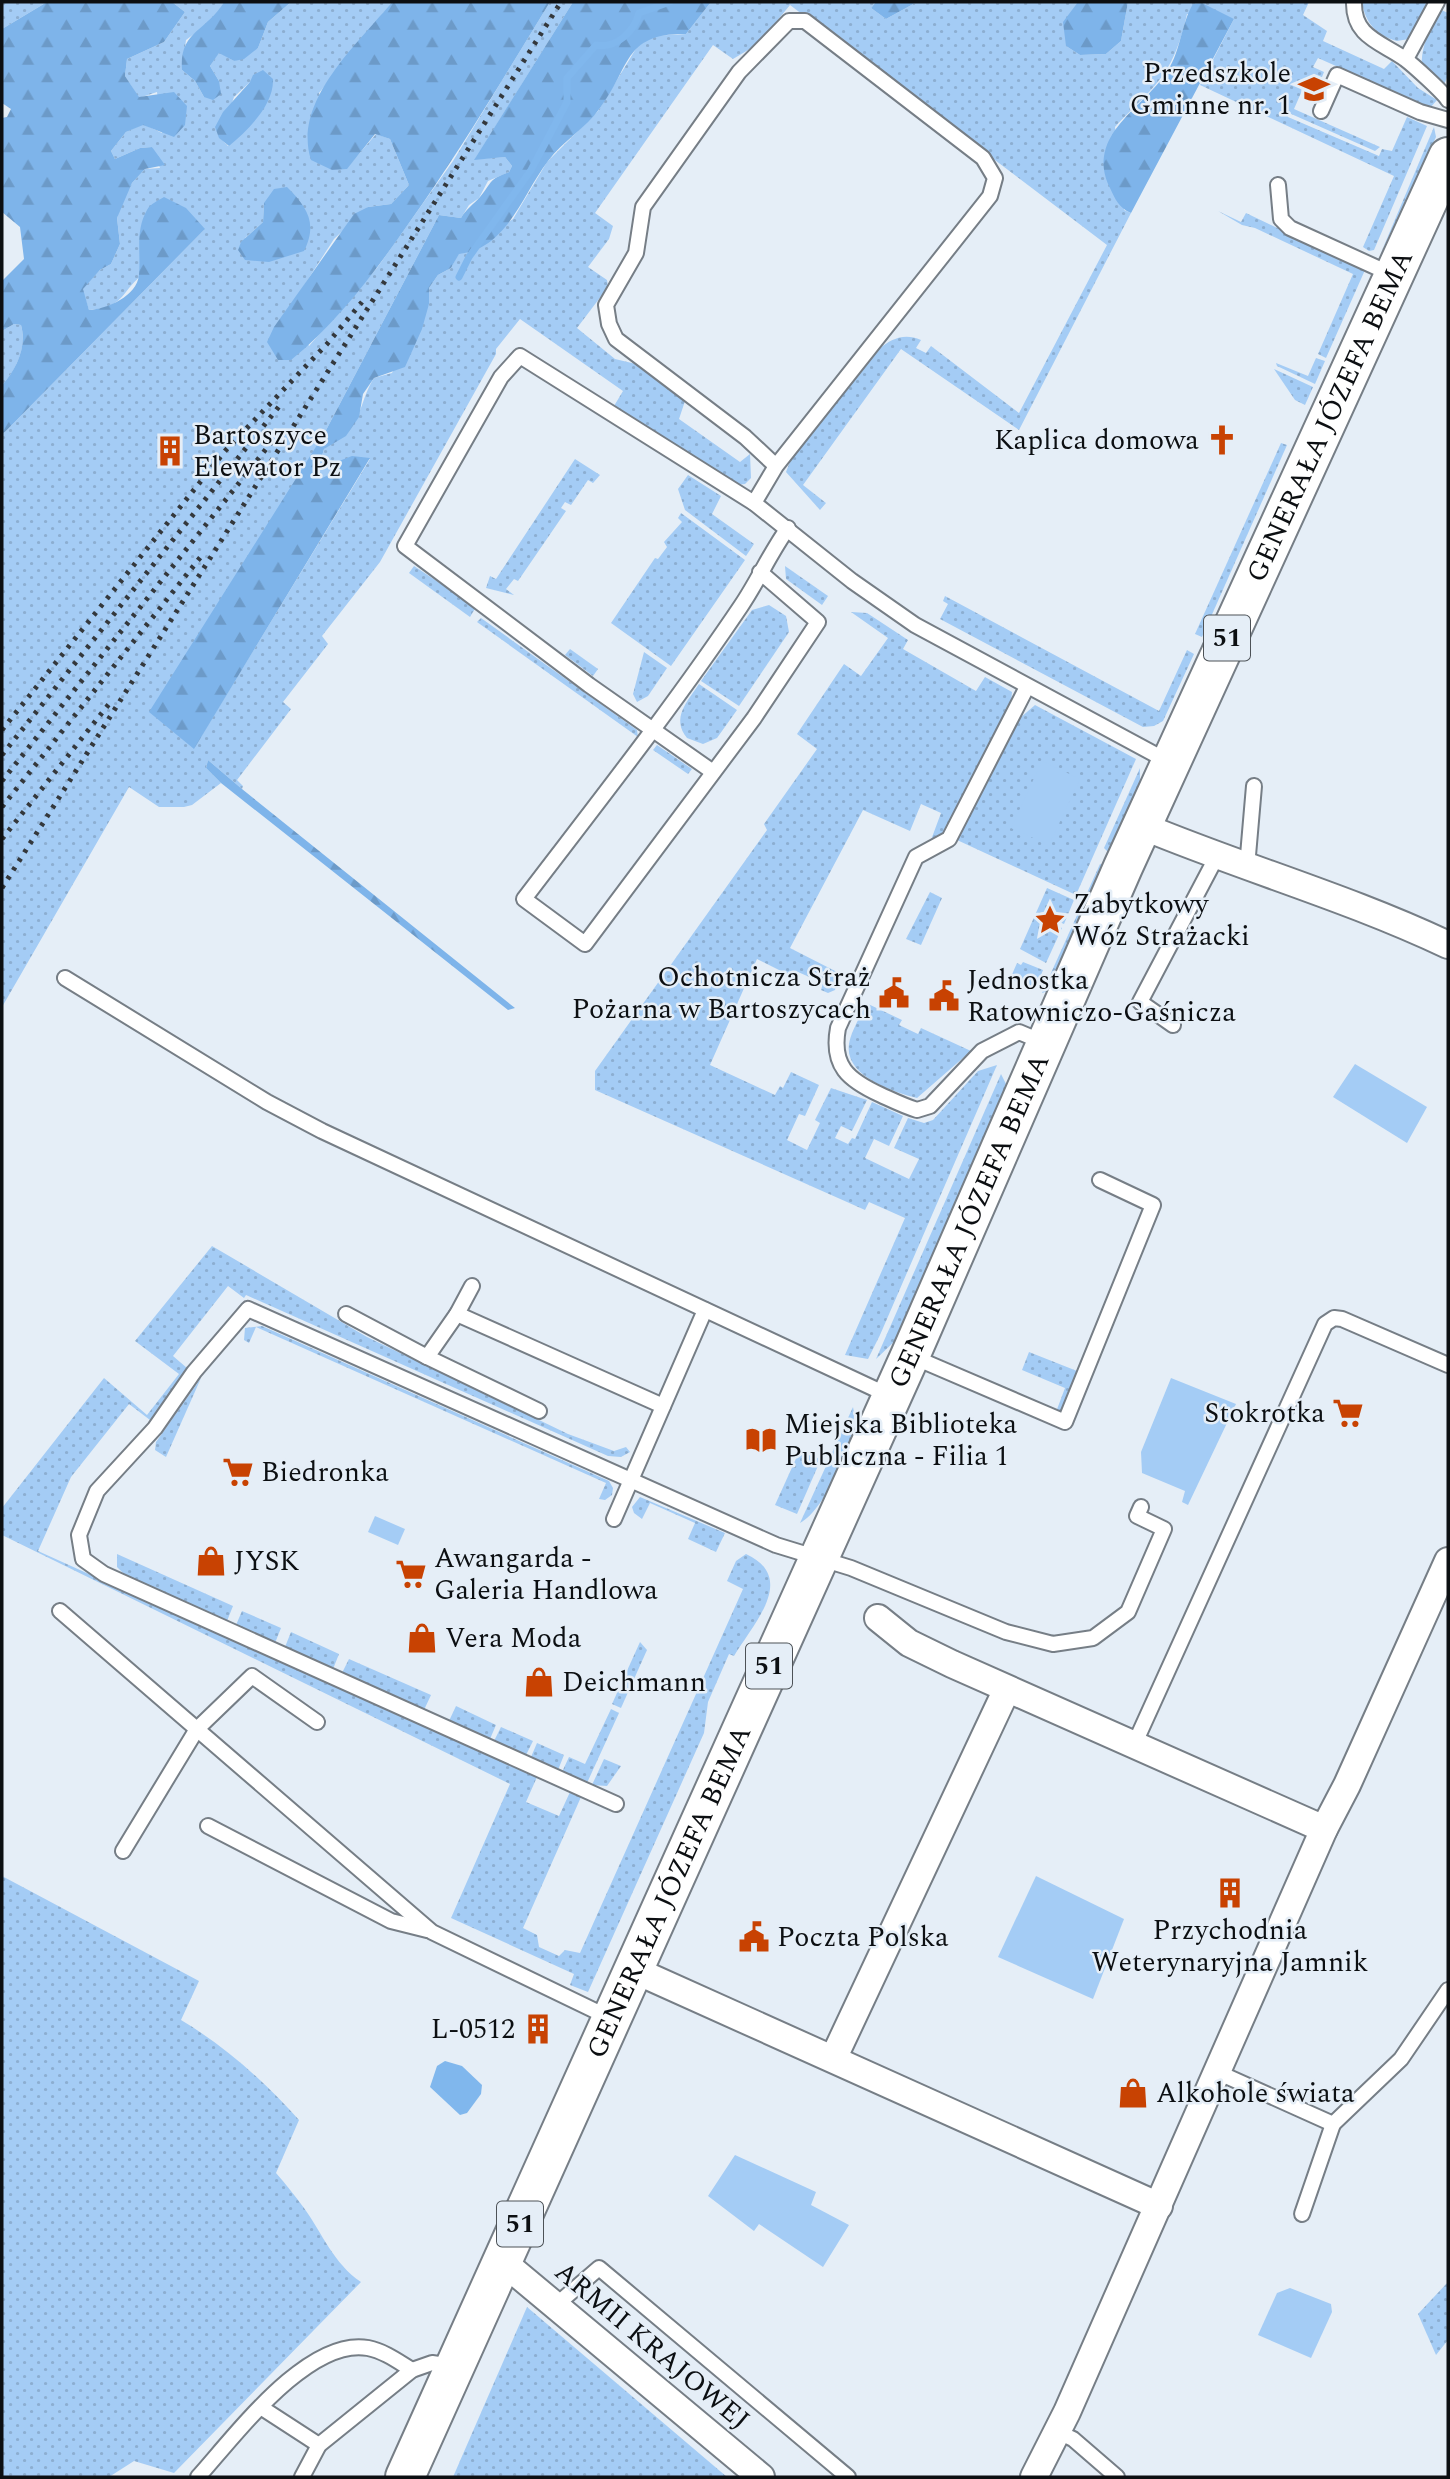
<svg xmlns="http://www.w3.org/2000/svg" width="1450" height="2479" font-family="Spectral,serif">
  <style>
    .grass { fill: url(#grass-dots); fill-rule: evenodd }
    .forest { fill: url(#forest-firs) }
    .park { fill: #a4ccf5 }
    .water { fill: #80b7ed }
    .lines { fill: none; stroke-linecap: round; stroke-linejoin: round }
    .stream { stroke: #80b7ed; stroke-width: 7 }
    .lane-casing { stroke: #767e86; stroke-width: 18 }
    .street-casing { stroke: #767e86; stroke-width: 30 }
    .primary-casing { stroke: #767e86; stroke-width: 42 }
    .lane { stroke: #fff; stroke-width: 14 }
    .street { stroke: #fff; stroke-width: 26 }
    .primary { stroke: #fff; stroke-width: 38 }
    .rail { stroke: #34383c; stroke-width: 5; stroke-dasharray: 3.5 7; stroke-linecap: butt }
    .labels { text-anchor: middle; dominant-baseline: central; stroke-width: 5; stroke-linejoin: round; paint-order: stroke }
    .shield { fill: #e5eef7; stroke: #4d5257; stroke-width: 2 }
    .shield-label { font-size: 26px; font-weight: bold; fill: #0c0f12 }
    .poi-label { font-size: 28px; fill: #0c0f12; stroke: #e5eef7; text-anchor: start }
    .street-label { font-size: 28px; fill: #0c0f12; stroke: #e5eef7 }
  </style>
  <defs>
    <pattern id="grass-dots" width="8" height="8" patternUnits="userSpaceOnUse" patternTransform="scale(1.75)"><rect width="8" height="8" fill="#a4ccf5"/><path d="M2 2h.1M6 6h.1" fill="none" stroke="#8caed1" stroke-width="1.8" stroke-linecap="round"/></pattern>
    <pattern id="forest-firs" width="22" height="20" patternUnits="userSpaceOnUse" patternTransform="scale(1.75)"><rect width="22" height="20" fill="#7eb4ea"/><path d="M5 1l3.5 6h-7zM16 11l3.5 6h-7z" fill="#6c9ac8"/></pattern>
  </defs>
  <rect width="100%" height="100%" fill="#e5eef7"/>
  <!-- grass -->
  <g class="grass">
    <polygon points="2,2 47,2 2,29"/>
    <path d="M172,2h52l-10,17 -28,21 -4,30 13,11 9,16 15,-16 -9,-15 9,-14 15,9 24,-13 10,-26 23,-20h101l-73,91 28,75 29,-34 14,5 19,46 -18,19 -23,3 -34,32 -42,65 17,42 68,-78 76,-107 97,-159h23l-98,157 30,-2 7,9 -3,6 -21,9 -9,17 -10,7 -8,13 -22,-3 -115,219 -130,314 176,-289 -50,21 -2,-10 6,-21c7,-6 18,-10 23,-16 15,-16 15,-37 27,-55l18,-5 37,-69v-16l9,-13 13,-7 8,-15 54,-34 34,-57 51,-51 39,-64 15,-11 34,-2 25,-32h165l-5,6 15,11 31,-17h161l-12,44 14,9 26,-1 15,-13 7,-39h181l-6,13 24,16 -4,10 61,28 8,-8 26,27 19,12 -7,8 -112,-50 -5,9 11,5 -4,10 -12,-5 -14,32 86,38 -5,4 -86,-38 -1,4 91,39 3,-7 10,2 15,-34 20,9 -53,124 -5,1 -6,-4 31,-71 -194,-91 34,-66 -47,-5c-14,62 -31,70 -72,113l9,83 7,3 -112,217 -118,-81 -98,136 23,18 -6,7 -34,-38 5,-13 88,-110c13,-11 26,-16 42,-9l-5,8 10,5 5,-7 88,67 88,-168 -317,-240 -32,39 -25,15 -20,-14 -118,168 18,13 -4,13 -21,28 19,13 1,7 -31,41 38,31 21,5 49,37 -6,18 61,43 10,-8 1,24 -6,6 -9,1 -122,-79 9,-15 -103,-72 -24,30v5l-116,208 -58,74 6,8 -45,58 8,7 -54,71 6,6 -1,3 -34,-29 -2,8 15,15 -29,22 -8,2h-25l-30,-20 -127,220v-572l203,-206c-21,15 -43,30 -63,46 -23,19 -17,32 -53,35l-7,-21 18,-19 11,-6 9,-20 -3,-26 4,-15 11,-20 13,-14 15,-1 -8,-21 -12,1 -25,11 -4,-8 15,-19 17,-8 19,9 -5,-41 -18,6 -14,-22 2,-17 37,-17 21,-30zM250,82l-21,64h-1l-8,-8 14,-41zM264,203l5,59 -24,-24 18,-16z"/>
    <path d="M1362,2h62l4,2 -19,35 -12,2c-20,-5 -32,-18 -35,-39z"/>
    <path d="M1439,9l9,4v62l-4,10 -22,-17c-2,-22 9,-40 17,-59z"/>
    <polygon points="1434,127 1436,137 1380,255"/>
    <polygon points="1218,211 1241,222 1246,213 1365,270 1326,358 1318,354 1353,274 1255,228 1242,225"/>
    <path d="M14,324l7,1c6,21 -4,44 -19,60v-54z"/>
    <polygon points="1316,358 1325,361 1315,384 1277,366 1276,363 1308,376"/>
    <polygon points="1274,369 1313,387 1305,405 1295,400"/>
    <polygon points="1281,443 1287,445 1202,637 1195,634"/>
    <polygon points="575,459 600,475 593,483 588,480 571,505 565,502 561,508 566,511 518,581 514,579 506,589 514,595 486,588 490,576 496,579"/>
    <polygon points="688,475 721,496 712,514 754,544 746,556 685,510 678,489"/>
    <polygon points="681,513 745,560 671,666 611,623 655,558 658,559 667,547 664,542 682,522 678,518"/>
    <polygon points="414,566 476,607 470,617 409,573"/>
    <polygon points="785,566 828,596 822,605 786,579"/>
    <polygon points="945,596 1159,711 1187,650 1194,654 1163,721 1154,726 1143,727 940,619 948,604 943,601"/>
    <polygon points="769,605 786,616 789,632 739,706 701,681 752,610"/>
    <path d="M851,612l16,1 41,27 -5,9 73,42 9,-14 27,15 -1,11c-16,30 -54,122 -75,140l-5,-3 10,-27 -20,-9 -11,27 -47,-21 -73,138 49,25 -4,17 -7,3 -7,-3 2,-7 -25,-11 -3,6 -38,-19 -47,106 65,30 5,-9 3,2 8,-16 28,13 -14,31 -6,-2 -12,26 20,10 13,-27 -5,-3 16,-32 36,12 -15,31 -11,-5 -6,12 13,6 4,-6 3,1 17,-37 31,14 -14,30 -15,-7 -9,19 44,21 10,-20 -25,-11 14,-30 16,5 9,-3 45,-49 19,-6 -117,270 -12,24 -23,-4 60,-137 -36,-16 -4,8 -270,-120v-19l172,-241 -3,-6 53,-75 -20,-15 47,-70 17,12 27,-38z"/>
    <polygon points="481,618 637,730 638,737 477,622"/>
    <polygon points="570,649 598,669 593,676 565,655"/>
    <polygon points="644,652 667,668 648,696 637,702 633,694"/>
    <path d="M699,684l38,26 -20,28 -14,6 -16,-6c-16,-20 0,-36 12,-54z"/>
    <polygon points="1035,705 1136,759 1076,895 957,840 1020,718"/>
    <polygon points="657,745 692,769 688,774 653,750"/>
    <polygon points="1140,768 1140,781 1108,852 1104,848"/>
    <polygon points="1100,864 1103,865 1048,991 1042,993"/>
    <polygon points="1047,888 1074,900 1064,924 1055,920 1058,913 1049,909 1041,925 1050,930 1053,924 1062,928 1046,963 1020,949"/>
    <polygon points="930,892 942,898 921,945 906,939"/>
    <polygon points="1023,962 1043,970 1035,990 1010,979 1017,963 1021,965"/>
    <path d="M866,1003l36,17 -3,5 19,9 3,-6 50,23 -54,47c-24,-6 -73,-22 -68,-54 2,-13 12,-28 17,-41z"/>
    <polygon points="1001,1074 1007,1086 897,1339 876,1359"/>
    <path d="M212,1246l155,91 201,97 46,17 12,-4 4,5 -9,5 -13,-1 -362,-161 -2,3 -16,-12 -55,70 14,12 -37,52 -21,-16 -58,73 -33,74 499,226 -11,25 33,14 11,-24 11,5 -58,131 14,7 2,12 20,9 6,-6 15,3 163,-364 -16,-8 9,-20 10,-7c52,24 7,70 -12,102l-5,-2 -21,48 -4,31 -116,259 -18,-7 4,-11 -123,-56 59,-134 -508,-249v-27l102,-130 43,37 32,-41 -44,-33z"/>
    <polygon points="262,1326 609,1481 613,1488 612,1495 605,1500 599,1499 606,1483 256,1327 249,1343 244,1340 245,1328"/>
    <polygon points="1029,1352 1077,1371 1061,1411 1056,1412 1065,1388 1022,1370"/>
    <polygon points="201,1378 166,1457 155,1450 156,1442"/>
    <path d="M853,1407c7,27 -28,103 -53,116z"/>
    <polygon points="799,1452 821,1459 797,1514 775,1505"/>
    <polygon points="640,1497 725,1533 716,1552 688,1539 695,1523 650,1503 642,1519 634,1513 632,1507"/>
    <polygon points="117,1554 233,1606 227,1621 125,1575 117,1567"/>
    <polygon points="242,1611 281,1628 275,1643 236,1625"/>
    <polygon points="291,1632 339,1654 333,1669 285,1647"/>
    <polygon points="640,1642 647,1650 621,1708 612,1704"/>
    <polygon points="349,1659 431,1695 424,1710 342,1673"/>
    <polygon points="456,1706 496,1725 490,1739 449,1721"/>
    <polygon points="611,1709 619,1713 587,1783 562,1772 569,1757 585,1764"/>
    <polygon points="501,1727 533,1741 526,1755 494,1741"/>
    <polygon points="537,1743 564,1755 558,1770 531,1757"/>
    <polygon points="604,1759 621,1766 607,1786 592,1785"/>
    <path d="M2,1876l197,105 -18,39c45,27 84,62 118,100l-23,53c10,11 19,23 28,35 18,25 30,56 57,74l-187,191 -40,-12 -25,16h-107z"/>
    <polygon points="1448,2282 1448,2340 1436,2355 1418,2314"/>
    <polygon points="527,2307 727,2477 453,2477"/>
  </g>
  <!-- forest -->
  <g class="forest">
    <path d="M47,2h125l13,10 -21,30 -37,17 -2,17 14,21 35,-5 13,14 -2,19 -11,12 -31,-12 -17,7 -15,19 4,8 25,-11 12,-1 13,18 -20,4 -13,14 -15,35 3,26 -9,20 -11,6 -17,19 6,21c18,-1 48,-14 50,-35 2,-23 -4,-44 8,-65 3,-6 12,-10 17,-13l22,11 19,21 -203,206v-50c15,-16 25,-39 19,-60l-7,-1 -12,7v-50l22,-22 -4,-32 -18,-15v-94l5,-1 4,-8 -9,-6v-74z"/>
    <path d="M224,2h67l-23,20 -10,26 -14,11 -10,2 -15,-8 -9,13 9,15 2,13 -8,6 -9,-3 -9,-16 -13,-11c-3,-39 24,-38 42,-68z"/>
    <path d="M392,2h158c-46,75 -90,149 -141,221 -34,49 -72,100 -118,137h-13l-11,-18 7,-15 80,-113 14,-7 23,-3 18,-19 -19,-46 -15,-5 -28,35 -15,1 -21,-10c-19,-59 47,-116 81,-158z"/>
    <path d="M573,2h138l-25,32c-63,-1 -55,33 -86,74 -14,20 -37,33 -52,53 -26,34 -41,88 -89,93l-8,14 -13,7 -9,13v16l-7,25 -17,38 -31,11 -11,16 -4,23 -13,19 -22,13 -6,21 2,9 17,-8 2,-10 13,-5 18,2 -176,291 -45,-37 175,-278 115,-219 22,3c5,-9 13,-14 19,-21 13,-16 8,-17 29,-25l3,-6 -7,-9 -31,3z"/>
    <polygon points="876,2 917,2 886,19 871,8"/>
    <polygon points="1078,2 1128,2 1121,41 1106,54 1080,55 1066,46 1063,22"/>
    <path d="M1202,3l32,16 -103,194c-12,-5 -16,-14 -21,-25 -26,-54 35,-80 58,-118 13,-20 13,-46 25,-66z"/>
    <path d="M263,70l10,9c1,26 -25,51 -44,67l-10,-8 -4,-11 8,-15 27,-30 3,-7z"/>
    <path d="M287,187c20,20 31,36 17,64l-35,11 -24,-2 -7,-10 3,-8 22,-20 1,-19 10,-14z"/>
    <polygon points="208,760 242,789 515,1008 508,1010 221,783 206,768"/>
  </g>
  <!-- park -->
  <g class="park">
    <polygon points="1042,761 1080,779 1049,845 1011,828"/>
    <polygon points="1355,1064 1427,1107 1407,1143 1333,1097"/>
    <polygon points="1171,1378 1236,1404 1188,1505 1182,1502 1185,1491 1142,1473 1141,1452"/>
    <polygon points="375,1516 405,1529 398,1545 368,1532"/>
    <polygon points="1036,1876 1124,1919 1093,1999 998,1957"/>
    <polygon points="735,2155 816,2192 811,2205 849,2225 823,2267 759,2224 754,2231 708,2196"/>
    <polygon points="1290,2288 1331,2304 1332,2312 1311,2358 1258,2335 1277,2293"/>
  </g>
  <!-- water -->
  <polygon class="water" points="445,2061 462,2066 482,2085 481,2094 467,2113 460,2115 430,2087 437,2066"/>
  <g class="lines">
    <!-- stream -->
    <path class="stream" d="M459,277l10,-20 62,-87 36,-68v-24l29,-33c20,4 38,-13 43,-32l31,-11"/>
    <!-- lane casing -->
    <g class="lane-casing">
      <g id="lane">
        <path d="M1354,2c-1,35 27,40 51,57 8,6 38,33 43,41"/>
        <polyline points="1406,59 1437,2"/>
        <polyline points="1321,111 1337,75 1420,112 1448,120"/>
        <polyline points="1278,185 1281,219 1290,228 1393,275"/>
        <polyline points="776,466 990,196 995,178 983,158 805,21 789,21 739,72 643,207 636,253 606,305 609,324 616,339 745,437 776,466 754,503 852,581 915,625 1169,762"/>
        <path d="M760,572l58,50 -64,96 -169,226 -61,-45c74,-97 149,-192 217,-293 17,-25 29,-53 47,-78"/>
        <path d="M1027,687l-78,152 -33,18 -78,171c-7,38 10,52 43,67 11,5 23,11 36,15l13,-4 52,-55 37,-19 26,11"/>
        <polyline points="713,772 589,685 405,546 501,377 520,356 754,503"/>
        <polyline points="1247,867 1254,786"/>
        <polyline points="65,978 267,1102 322,1131 890,1396"/>
        <polyline points="1173,1025 1140,1002 1217,856"/>
        <polyline points="472,1286 457,1314 427,1357 539,1411"/>
        <polyline points="346,1314 427,1357"/>
        <polyline points="457,1314 663,1406"/>
        <polyline points="911,1356 1065,1422 1153,1205 1100,1180"/>
        <polyline points="614,1519 705,1310"/>
        <polyline points="60,1611 432,1932 610,2018"/>
        <polyline points="1134,1745 1325,1324 1334,1318 1342,1319 1448,1365"/>
        <polyline points="616,1804 104,1574 83,1559 79,1535 97,1491 155,1428 194,1372 248,1309 776,1545 851,1568 1006,1632 1053,1644 1093,1638 1128,1612 1164,1529 1137,1516 1141,1507"/>
        <polyline points="208,1826 391,1921 427,1930"/>
        <polyline points="123,1851 197,1729 252,1676 317,1722"/>
        <polyline points="1217,2072 1333,2124 1401,2059 1448,1990"/>
        <polyline points="1302,2214 1333,2124"/>
        <polyline points="555,2306 599,2268 848,2477"/>
        <polyline points="262,2408 319,2445"/>
        <polyline points="1058,2432 1073,2439 1117,2477"/>
        <path d="M198,2477c37,-41 110,-140 170,-129 16,3 31,14 44,22"/>
        <polyline points="302,2477 319,2445 412,2370 432,2363 453,2366"/>
      </g>
    </g>
    <!-- street casing -->
    <g class="street-casing">
      <g id="street">
        <path d="M1142,826c101,42 207,72 306,119"/>
        <polyline points="878,1618 909,1643 952,1664 1324,1829"/>
        <polyline points="632,1969 1159,2206"/>
        <polyline points="834,2057 1007,1689"/>
        <polyline points="503,2262 761,2477"/>
        <polyline points="1034,2477 1067,2412 1324,1829 1347,1785 1448,1561"/>
      </g>
    </g>
    <!-- primary casing -->
    <g class="primary-casing">
      <g id="primary">
        <path id="s1" d="M405,2477l505,-1121 213,-489 325,-710"/>
      </g>
    </g>
    <!-- lane -->
    <use href="#lane" class="lane"/>
    <!-- street -->
    <use href="#street" class="street"/>
    <!-- primary -->
    <use href="#primary" class="primary"/>
    <!-- rail -->
    <g class="rail">
      <polyline points="2,730 225,451 327,344 362,302"/>
      <polyline points="2,755 281,404"/>
      <polyline points="2,781 282,429"/>
      <polyline points="2,807 203,554"/>
      <polyline points="2,839 109,704"/>
      <polyline points="2,888 561,2"/>
    </g>
  </g>
  <!-- icons -->
  <defs>
    <g id="school-bare" transform="scale(2.415)"><path d="M0-5L7-2L0 1L-7-2ZM-4 1L0 2.5L4 1V4Q0 6-4 4Z" fill="#c84202" stroke="#e5eef7" stroke-width="2.5" paint-order="stroke"/></g>
    <g id="church-bare" transform="scale(2.415)"><path d="M-1.2-6h2.4v3.5h3.3v2.4h-3.3V6h-2.4V-.1h-3.3v-2.4h3.3Z" fill="#c84202" stroke="#e5eef7" stroke-width="2.5" paint-order="stroke"/></g>
    <g id="building-bare" transform="scale(2.415)"><path d="M-4-6H4V6H1V3H-1V6H-4ZM-2.5-4.3h1.7v1.8h-1.7ZM.8-4.3h1.7v1.8H.8ZM-2.5-1h1.7V.8h-1.7ZM.8-1h1.7V.8H.8Z" fill="#c84202" stroke="#e5eef7" stroke-width="2.5" paint-order="stroke"/></g>
    <g id="sight-bare" transform="scale(2.415)"><path d="M0-6L1.8-2.2L6-1.7L2.9 1.2L3.7 5.4L0 3.3L-3.7 5.4L-2.9 1.2L-6-1.7L-1.8-2.2Z" fill="#c84202" stroke="#e5eef7" stroke-width="2.5" paint-order="stroke"/></g>
    <g id="civic-bare" transform="scale(2.415)"><path d="M-.6-6.5H3V-4.5H.6V-3L4-1V1h2V6H-6V1h2V-1L-.6-3ZM-1.2 2.5V6h2.4V2.5Z" fill="#c84202" stroke="#e5eef7" stroke-width="2.5" paint-order="stroke"/></g>
    <g id="supermarket-bare" transform="scale(2.415)"><path d="M-6-5.5h2.5l.6 2H6L4.5 2H-2.5L-4.4-4H-6ZM-1.5 3.2a1.3 1.3 0 1 0 .1 0ZM3 3.2a1.3 1.3 0 1 0 .1 0Z" fill="#c84202" stroke="#e5eef7" stroke-width="2.5" paint-order="stroke"/></g>
    <g id="library-bare" transform="scale(2.415)"><path d="M-6-4Q-3-5.5-.7-3.5V5Q-3 3-6 4ZM6-4Q3-5.5 .7-3.5V5Q3 3 6 4Z" fill="#c84202" stroke="#e5eef7" stroke-width="2.5" paint-order="stroke"/></g>
    <g id="shop-bare" transform="scale(2.415)"><path d="M-5-2.5h2.3a2.7 3.5 0 0 1 5.4 0H5L5.5 6h-11ZM-1.5-2.5h3a1.5 2.3 0 0 0-3 0Z" fill="#c84202" stroke="#e5eef7" stroke-width="2.5" paint-order="stroke"/></g>
  </defs>
  <g fill-rule="evenodd">
    <use href="#school-bare" x="1314" y="89"/>
    <use href="#church-bare" x="1222" y="440"/>
    <use href="#building-bare" x="170" y="451"/>
    <use href="#sight-bare" x="1050" y="920"/>
    <use href="#civic-bare" x="894" y="993"/>
    <use href="#civic-bare" x="944" y="996"/>
    <use href="#supermarket-bare" x="1348" y="1413"/>
    <use href="#library-bare" x="761" y="1440"/>
    <use href="#supermarket-bare" x="238" y="1472"/>
    <use href="#shop-bare" x="211" y="1561"/>
    <use href="#supermarket-bare" x="411" y="1574"/>
    <use href="#shop-bare" x="422" y="1638"/>
    <use href="#shop-bare" x="539" y="1682"/>
    <use href="#building-bare" x="1230" y="1893"/>
    <use href="#civic-bare" x="754" y="1937"/>
    <use href="#building-bare" x="538" y="2029"/>
    <use href="#shop-bare" x="1133" y="2093"/>
  </g>
  <g class="labels">
    <!-- shield labels -->
    <g class="shield">
      <rect x="1204" y="615.5" width="46" height="45" rx="5"/>
      <rect x="746" y="1643.5" width="46" height="45" rx="5"/>
      <rect x="497" y="2201.5" width="46" height="45" rx="5"/>
    </g>
    <g class="shield-label">
      <text x="1227" y="638">51</text>
      <text x="769" y="1666">51</text>
      <text x="520" y="2224">51</text>
    </g>
    <!-- poi labels -->
    <g class="poi-label">
      <text x="1291" y="73" text-anchor="end">Przedszkole<tspan x="1291" dy="32">Gminne nr. 1</tspan></text>
      <text x="193" y="435">Bartoszyce<tspan x="193" dy="32">Elewator Pz</tspan></text>
      <text x="1199" y="440" text-anchor="end">Kaplica domowa</text>
      <text x="1073" y="904">Zabytkowy<tspan x="1073" dy="32">Wóz Strażacki</tspan></text>
      <text x="871" y="977" text-anchor="end">Ochotnicza Straż<tspan x="871" dy="32">Pożarna w Bartoszycach</tspan></text>
      <text x="967" y="980">Jednostka<tspan x="967" dy="32">Ratowniczo-Gaśnicza</tspan></text>
      <text x="1325" y="1413" text-anchor="end">Stokrotka</text>
      <text x="784" y="1424">Miejska Biblioteka<tspan x="784" dy="32">Publiczna - Filia 1</tspan></text>
      <text x="261" y="1472">Biedronka</text>
      <text x="434" y="1558">Awangarda -<tspan x="434" dy="32">Galeria Handlowa</tspan></text>
      <text x="234" y="1561">JYSK</text>
      <text x="445" y="1638">Vera Moda</text>
      <text x="562" y="1682">Deichmann</text>
      <text x="1230" y="1930" text-anchor="middle">Przychodnia<tspan x="1230" dy="32">Weterynaryjna Jamnik</tspan></text>
      <text x="777" y="1937">Poczta Polska</text>
      <text x="515" y="2029" text-anchor="end">L-0512</text>
      <text x="1156" y="2093">Alkohole świata</text>
    </g>
    <!-- street labels -->
    <g class="street-label">
      <text stroke="none"><textPath href="#s1" startOffset="2259">GENERAŁA JÓZEFA BEMA</textPath></text>
      <text stroke="none"><textPath href="#s1" startOffset="1377">GENERAŁA JÓZEFA BEMA</textPath></text>
      <text stroke="none"><textPath href="#s1" startOffset="642">GENERAŁA JÓZEFA BEMA</textPath></text>
      <text transform="translate(652 2346) rotate(40)">ARMII KRAJOWEJ</text>
    </g>
  </g>
  <!-- border -->
  <rect width="1450" height="2479" fill="none" stroke="#0c0f12" stroke-width="7"/>
</svg>
